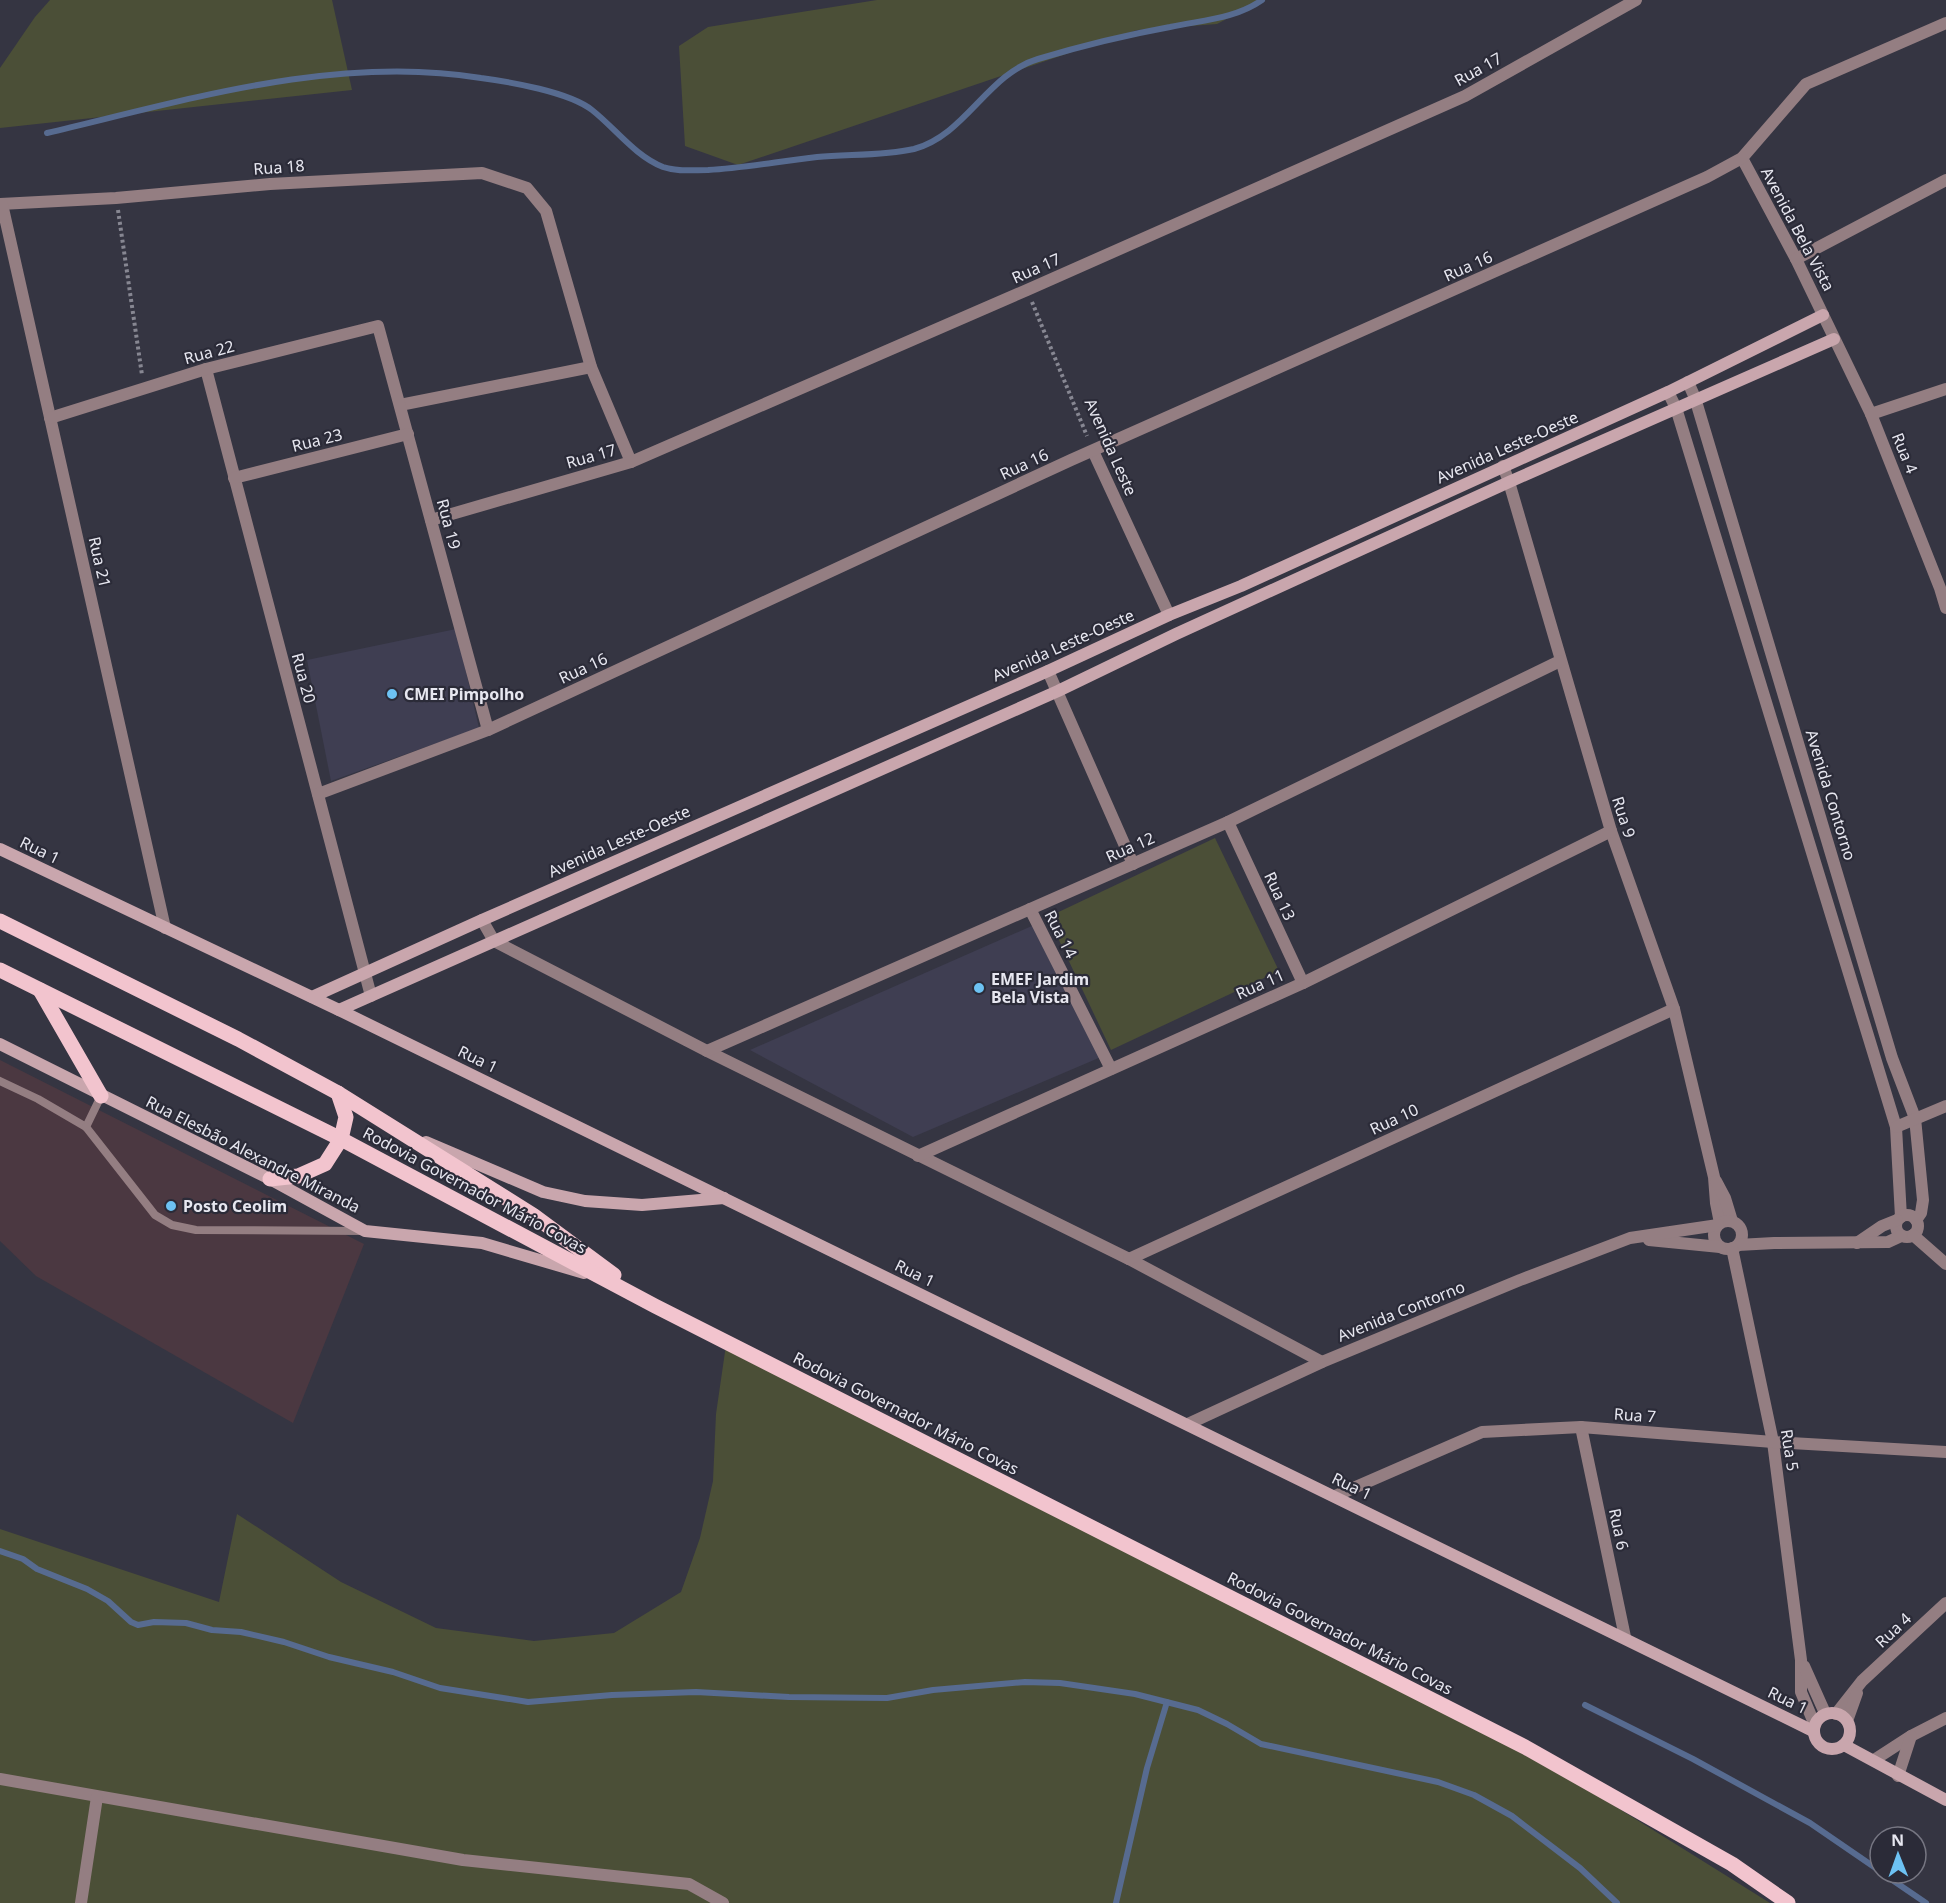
<svg xmlns="http://www.w3.org/2000/svg" width="1946" height="1903" font-family="'Noto Sans',sans-serif">
  <style>
    .built { fill: #3f3e52 }
    .industrial { fill: #4b3841 }
    .green { fill: #4b4f37 }
    .lines { fill: none; stroke-linecap: round; stroke-linejoin: round }
    .stream { stroke: #576b90; stroke-width: 6 }
    .path { stroke: #878792; stroke-width: 4; stroke-dasharray: 3 3; stroke-linecap: butt }
    .lane { stroke: #947e82; stroke-width: 8 }
    .street { stroke: #947e82; stroke-width: 12 }
    .secondary { stroke: #c9a6ad; stroke-width: 12 }
    .primary { stroke: #f2c4ce; stroke-width: 15 }
    .poi-dot { fill: #6dc2f3; stroke: #2b2b38; stroke-width: 2 }
    .labels { text-anchor: middle; dominant-baseline: central; stroke-width: 4.5; stroke-linejoin: round; paint-order: stroke }
    .street-label { font-size: 16px; fill: #e7e7f0; stroke: #2b2b38 }
    .poi-label { font-size: 16px; font-weight: bold; fill: #e7e7f0; stroke: #2b2b38; text-anchor: start }
  </style>
  <rect width="100%" height="100%" fill="#353542"/>
  <!-- built -->
  <g class="built">
    <polygon points="456,629 479,728 331,781 307,660"/>
    <polygon points="1034,925 1101,1057 913,1137 750,1050"/>
  </g>
  <!-- industrial -->
  <polygon class="industrial" points="0,1060 364,1244 293,1423 36,1276 0,1241"/>
  <!-- green -->
  <g class="green">
    <polygon points="50,0 332,0 352,90 0,128 0,68 35,17"/>
    <polygon points="877,0 1263,0 1217,24 1137,30 738,165 685,146 679,46 708,27"/>
    <polygon points="1215,838 1279,971 1111,1050 1048,917"/>
    <polygon points="726,1345 1336,1652 1589,1790 1770,1903 0,1903 0,1529 219,1602 237,1514 341,1582 436,1628 534,1641 614,1633 681,1592 700,1538 713,1481 716,1414"/>
  </g>
  <g class="lines">
    <!-- stream -->
    <g class="stream">
      <path d="M47,133c140,-33 290,-79 434,-55 30,4 88,14 111,32 23,18 43,46 71,57 14,5 30,3 45,3 37,-2 72,-9 109,-13 32,-3 66,-1 97,-8 52,-14 73,-75 124,-90 43,-13 88,-24 132,-32 32,-7 65,-8 92,-27"/>
      <polyline points="0,1551 23,1559 37,1569 87,1589 108,1601 131,1622 138,1625 154,1622 186,1623 212,1630 241,1632 284,1642 329,1657 393,1672 440,1688 528,1702 612,1695 696,1692 789,1697 887,1698 933,1690 1025,1682 1060,1683 1135,1694 1198,1710 1227,1724 1261,1744 1438,1782 1474,1795 1512,1816 1580,1868 1617,1903"/>
      <polyline points="1585,1705 1693,1759 1810,1823 1880,1871"/>
      <polyline points="1882,1873 1926,1903"/>
      <polyline points="1116,1903 1147,1768 1167,1702"/>
    </g>
    <!-- path -->
    <g class="path">
      <polyline points="118,210 142,375"/>
      <polyline points="1032,302 1087,436"/>
    </g>
    <!-- lane -->
    <g class="lane">
      <polyline points="0,1081 38,1099 86,1127 101,1096"/>
      <polyline points="86,1127 155,1215 172,1225 196,1230 363,1231"/>
    </g>
    <!-- street -->
    <g class="street">
      <polyline points="1742,158 1796,259 1871,414 1940,588 1946,608"/>
      <polyline points="0,204 116,198 270,184 482,173 527,188 546,211 591,367 631,462"/>
      <polyline points="2,204 165,928"/>
      <polyline points="1796,259 1946,180"/>
      <polyline points="206,369 371,996"/>
      <polyline points="1688,382 1695,398 1892,1058 1915,1118 1923,1200 1921,1213 1916,1220"/>
      <polyline points="1668,392 1676,408 1896,1127 1901,1217"/>
      <polyline points="400,405 591,367"/>
      <polyline points="1871,414 1946,389"/>
      <polyline points="50,418 206,369 378,326 488,730"/>
      <polyline points="1093,451 1169,615"/>
      <polyline points="1503,466 1509,482 1611,831 1674,1009 1714,1177 1716,1203 1720,1223"/>
      <polyline points="234,478 408,434"/>
      <polyline points="431,520 631,462 1027,290 1465,96 1636,0"/>
      <polyline points="1048,671 1133,864"/>
      <polyline points="318,794 488,730 1071,460 1707,177 1742,158 1806,84 1946,23"/>
      <polyline points="1228,822 1303,983"/>
      <polyline points="1030,909 1111,1069"/>
      <polyline points="482,920 494,941 707,1051 1129,1259 1322,1362"/>
      <polyline points="707,1051 1228,822 1560,661"/>
      <polyline points="1896,1127 1946,1106"/>
      <polyline points="918,1156 1303,983 1611,831"/>
      <polyline points="1716,1181 1725,1198 1732,1221"/>
      <circle cx="1907" cy="1226" r="11"/>
      <circle cx="1728" cy="1235" r="14"/>
      <polyline points="1913,1235 1946,1264"/>
      <polyline points="1649,1240 1720,1247"/>
      <polyline points="1857,1243 1882,1226 1897,1220"/>
      <polyline points="1738,1245 1774,1243 1888,1242 1901,1236"/>
      <polyline points="1732,1248 1773,1442 1801,1660 1801,1692 1814,1723"/>
      <polyline points="1129,1259 1674,1009"/>
      <polyline points="1188,1424 1322,1362 1520,1280 1630,1238 1718,1225"/>
      <polyline points="1581,1427 1625,1637"/>
      <polyline points="1335,1496 1482,1432 1581,1427 1773,1442 1946,1452"/>
      <polyline points="1804,1666 1825,1713"/>
      <polyline points="1836,1714 1862,1681 1946,1603"/>
      <polyline points="1847,1721 1857,1693"/>
      <polyline points="1874,1760 1911,1736 1946,1718"/>
      <polyline points="1898,1776 1911,1736"/>
      <polyline points="0,1779 463,1860 689,1884 723,1903"/>
      <polyline points="81,1903 97,1797"/>
    </g>
    <!-- secondary -->
    <g class="secondary">
      <polyline points="0,849 339,1010 1813,1731"/>
      <polyline points="312,997 482,920 1048,671 1169,615 1241,586 1668,392 1823,315"/>
      <polyline points="339,1010 1058,691 1176,634 1509,482 1834,339"/>
      <polyline points="0,1044 270,1179 365,1231 482,1243 584,1273"/>
      <polyline points="426,1142 543,1192 585,1201 642,1205 724,1198"/>
      <circle cx="1832" cy="1731" r="18"/>
      <polyline points="1844,1745 1946,1800"/>
    </g>
    <!-- primary -->
    <g class="primary">
      <polyline points="0,921 238,1039 338,1093 533,1215 614,1275"/>
      <polyline points="0,970 341,1139 655,1306 1525,1747 1732,1864 1788,1903"/>
      <polyline points="40,990 101,1096"/>
      <polyline points="270,1179 298,1176 325,1164 341,1139 346,1117 338,1093"/>
    </g>
  </g>
  <!-- markers -->
  <g class="poi-dot">
    <circle cx="392" cy="694" r="6"/>
    <circle cx="979" cy="988" r="6"/>
    <circle cx="171" cy="1206" r="6"/>
  </g>
  <g class="labels">
    <!-- street labels -->
    <g class="street-label">
      <text transform="translate(1478 69) rotate(-29)">Rua 17</text>
      <text transform="translate(279 167) rotate(-4)">Rua 18</text>
      <text transform="translate(1798 229) rotate(62)">Avenida Bela Vista</text>
      <text transform="translate(1468 266) rotate(-24)">Rua 16</text>
      <text transform="translate(1036 268) rotate(-24)">Rua 17</text>
      <text transform="translate(209 352) rotate(-15)">Rua 22</text>
      <text transform="translate(317 440) rotate(-14)">Rua 23</text>
      <text transform="translate(1111 447) rotate(66)">Avenida Leste</text>
      <text transform="translate(1507 447) rotate(-24)">Avenida Leste-Oeste</text>
      <text transform="translate(1905 453) rotate(68)">Rua 4</text>
      <text transform="translate(591 456) rotate(-16)">Rua 17</text>
      <text transform="translate(1024 464) rotate(-25)">Rua 16</text>
      <text transform="translate(449 524) rotate(75)">Rua 19</text>
      <text transform="translate(100 562) rotate(77)">Rua 21</text>
      <text transform="translate(1063 645) rotate(-24)">Avenida Leste-Oeste</text>
      <text transform="translate(583 668) rotate(-25)">Rua 16</text>
      <text transform="translate(304 678) rotate(75)">Rua 20</text>
      <text transform="translate(1831 795) rotate(73)">Avenida Contorno</text>
      <text transform="translate(1624 817) rotate(72)">Rua 9</text>
      <text transform="translate(619 841) rotate(-24)">Avenida Leste-Oeste</text>
      <text transform="translate(1130 847) rotate(-24)">Rua 12</text>
      <text transform="translate(40 850) rotate(26)">Rua 1</text>
      <text transform="translate(1280 896) rotate(65)">Rua 13</text>
      <text transform="translate(1061 934) rotate(63)">Rua 14</text>
      <text transform="translate(1260 984) rotate(-24)">Rua 11</text>
      <text transform="translate(478 1059) rotate(26)">Rua 1</text>
      <text transform="translate(1394 1119) rotate(-25)">Rua 10</text>
      <text transform="translate(253 1154) rotate(27)">Rua Elesbão Alexandre Miranda</text>
      <text transform="translate(475 1190) rotate(28)">Rodovia Governador Mário Covas</text>
      <text transform="translate(915 1273) rotate(26)">Rua 1</text>
      <text transform="translate(1401 1311) rotate(-22)">Avenida Contorno</text>
      <text transform="translate(906 1413) rotate(27)">Rodovia Governador Mário Covas</text>
      <text transform="translate(1635 1415) rotate(4)">Rua 7</text>
      <text transform="translate(1790 1450) rotate(81)">Rua 5</text>
      <text transform="translate(1352 1486) rotate(26)">Rua 1</text>
      <text transform="translate(1619 1529) rotate(78)">Rua 6</text>
      <text transform="translate(1893 1630) rotate(-43)">Rua 4</text>
      <text transform="translate(1340 1633) rotate(27)">Rodovia Governador Mário Covas</text>
      <text transform="translate(1788 1700) rotate(26)">Rua 1</text>
    </g>
    <!-- poi labels -->
    <g class="poi-label">
      <text x="404" y="694">CMEI Pimpolho</text>
      <text x="991" y="979">EMEF Jardim<tspan x="991" dy="18">Bela Vista</tspan></text>
      <text x="183" y="1206">Posto Ceolim</text>
    </g>
  </g>
  <!-- north arrow -->
  <g transform="translate(1898 1855) rotate(359)"><circle r="28" fill="#2b2b38" stroke="#767682" stroke-width="1.5"/>
  <path d="M0-4.5L10 22L0 15L-10 22Z" fill="#6dc2f3"/>
  <text y="-9" font-size="16" font-weight="bold" text-anchor="middle" fill="#e7e7f0">N</text>
  </g>
</svg>
